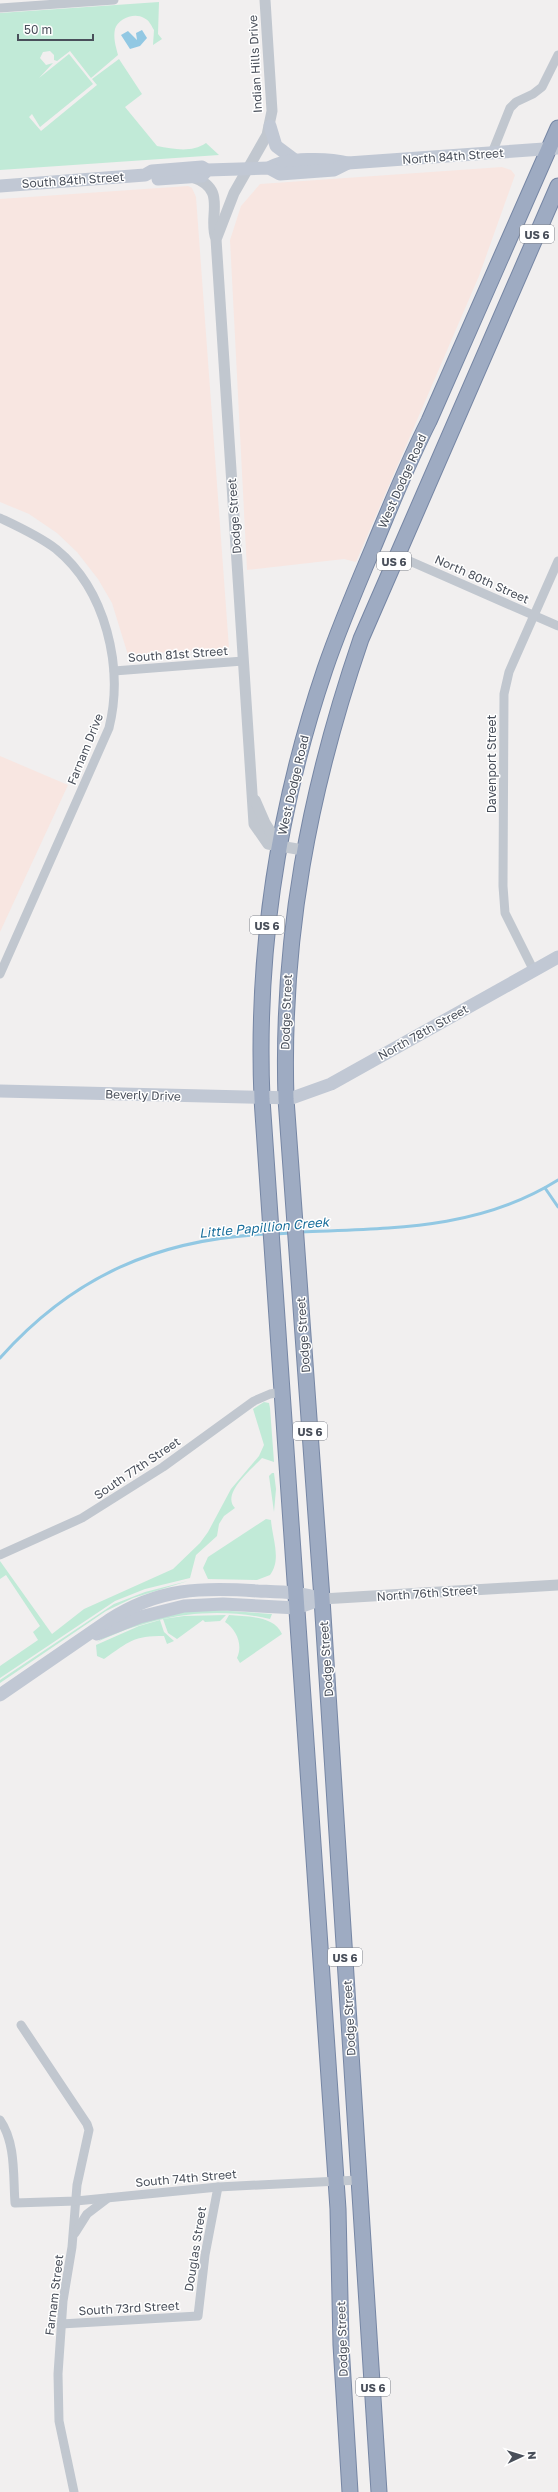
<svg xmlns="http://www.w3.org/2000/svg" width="558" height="2492" font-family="'Golos Text',sans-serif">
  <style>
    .medical { fill: #f8e6e1 }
    .green { fill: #c1ead7 }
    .water { fill: #92c8e3 }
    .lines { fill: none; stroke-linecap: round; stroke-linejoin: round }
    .stream { stroke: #92c8e3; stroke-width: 3 }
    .trunk-casing { stroke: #7686a4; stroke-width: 17 }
    .minor { stroke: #c1c7cf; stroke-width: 9 }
    .tertiary { stroke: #c1c7cf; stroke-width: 11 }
    .secondary { stroke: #c1c8d4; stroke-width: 13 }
    .trunk { stroke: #9eabc2; stroke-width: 15 }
    .labels { text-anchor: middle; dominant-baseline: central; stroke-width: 3; stroke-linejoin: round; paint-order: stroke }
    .shield { fill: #fff; stroke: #80848c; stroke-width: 1 }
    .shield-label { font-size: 11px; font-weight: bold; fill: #494f5a }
    .street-label { font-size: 12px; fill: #494f5a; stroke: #fff }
    .water-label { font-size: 13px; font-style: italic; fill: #1a6f9c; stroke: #fff }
  </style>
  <rect width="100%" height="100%" fill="#f1efef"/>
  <!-- medical -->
  <g class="medical">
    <polygon points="502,167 511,170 515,175 479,276 356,562 344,559 247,570 230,240 241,206 260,184"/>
    <polygon points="188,186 192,188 196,197 229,648 128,655 112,603 98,579 77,552 57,533 29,514 0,502 0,199"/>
    <polygon points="0,756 68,785 0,932"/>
  </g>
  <!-- green -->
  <g class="green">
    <path d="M159,2l-1,32 4,5 -9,6 1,-15c-3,-5 -5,-10 -10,-12 -10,-6 -26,1 -29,11 -2,9 1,18 3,26l-27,23 -21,-27 -13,10 -3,-1v-5l-4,-4 -7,1 -3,6 6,7 7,-2 -14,15 30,-24 24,30 -53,43 -8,-13 -3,3 12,14 56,-46 -5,-6 27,-20 23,35 -17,13 32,39c17,3 34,7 49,-3l13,12 -219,15v-157z"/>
    <path d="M264,1402l5,1 1,5 4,54 -12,-4c-11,12 -41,36 -27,50l-11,8 -5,8 -2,12 -21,19 -6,23 -45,11 -30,12 -115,77v-12l38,-26 -5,-8 7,-6 -34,-51 -6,4v-18l52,73 32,-25 89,-40 27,-26 8,-11 23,-43 28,-33 5,-11 -11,-36z"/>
    <polygon points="272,1473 274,1473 276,1489 274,1512 269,1476"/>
    <path d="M266,1519l5,1c1,17 11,40 -1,55l-13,5 -49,-1 -5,-11 5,-11z"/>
    <polygon points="188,1581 133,1598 106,1611 0,1683 0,1680 114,1604 145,1592"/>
    <path d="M216,1610l56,4 -2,5c-59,-14 -119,-3 -173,23l18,-12 61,-18z"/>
    <polygon points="226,1615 220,1621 205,1622 203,1620 177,1639 168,1633 163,1619 184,1616"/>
    <path d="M229,1615c18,2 45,0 53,19l-42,29 -3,-5c6,-13 0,-28 -12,-36z"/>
    <path d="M160,1620l4,12 10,9 -7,3 -3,-8c-31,0 -34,5 -60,23l-7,-3 -1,-11 43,-19z"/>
  </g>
  <!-- water -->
  <polygon class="water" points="142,30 147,38 140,46 130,49 121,35 128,31 137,40 136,33"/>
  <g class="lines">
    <!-- stream -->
    <g class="stream">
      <polyline points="545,1188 558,1207"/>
      <path d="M301,1232c91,-4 177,-2 257,-52"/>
      <polyline points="275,1234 291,1233"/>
      <path d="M0,1358c73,-82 158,-119 267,-124"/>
    </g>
    <!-- trunk casing -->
    <g class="trunk-casing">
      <g id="trunk">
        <path d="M350,2492l-9,-147 -3,-136 -76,-1110c-6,-146 16,-291 63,-430 14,-41 31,-81 48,-121 18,-43 35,-86 56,-127l129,-293"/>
        <path d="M379,2492l-57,-893 -36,-500c-5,-161 23,-308 75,-460l197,-453"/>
      </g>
    </g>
    <!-- minor -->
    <g class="minor">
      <polyline points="0,8 114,0"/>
      <polyline points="492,153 510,108 516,102 533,94 542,87 558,55"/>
      <path d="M0,518c19,9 39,18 56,31 50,41 68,118 53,179l-109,246"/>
      <polyline points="396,555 558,626"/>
      <polyline points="114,671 243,661"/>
      <polyline points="534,971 505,913 503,886 504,694 509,672 558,561"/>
      <polyline points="0,1555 82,1518 163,1467 254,1401 270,1394 282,1392"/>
      <polyline points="21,2025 87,2124 89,2130 77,2185 72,2247 63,2301 58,2374 59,2421 74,2492"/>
      <path d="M0,2120c16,23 13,56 15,83l61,-2 142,-14 141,-7"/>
      <polyline points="75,2233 87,2214 108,2198"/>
      <polyline points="61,2324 198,2316 205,2255 218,2187"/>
    </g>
    <!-- tertiary -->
    <g class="tertiary">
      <path d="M192,177c37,12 15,39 24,62l38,585 14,20 35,6"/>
      <polyline points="217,237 234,193 267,135 272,111 265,0"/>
      <polyline points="255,800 265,823 279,845"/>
      <polyline points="322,1599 558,1585"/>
    </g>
    <!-- secondary -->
    <g class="secondary">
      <polyline points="270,126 276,146 296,161"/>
      <path d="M269,168c17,-11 60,-10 79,-5l210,-15"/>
      <polyline points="158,179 202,176 207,170"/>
      <polyline points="0,186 145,175 152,171 202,167 207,170 269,168 280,174 334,170 348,163"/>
      <polyline points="0,1091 292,1098 331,1084 558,957"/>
      <polyline points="97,1634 140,1617 184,1606 223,1604 297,1608 322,1599"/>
      <path d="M0,1695l109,-75c50,-32 92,-33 149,-29 22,1 43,1 64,8"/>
    </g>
    <!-- trunk -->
    <use href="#trunk" class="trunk"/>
  </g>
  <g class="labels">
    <!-- shield labels -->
    <g class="shield">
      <rect x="520" y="225" width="34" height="18" rx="3"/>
      <rect x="377" y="552" width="34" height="18" rx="3"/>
      <rect x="250" y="916" width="34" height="18" rx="3"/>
      <rect x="293" y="1422" width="34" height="18" rx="3"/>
      <rect x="328" y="1948" width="34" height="18" rx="3"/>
      <rect x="356" y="2378" width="34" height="18" rx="3"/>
    </g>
    <g class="shield-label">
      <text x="537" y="234">US 6</text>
      <text x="394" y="561">US 6</text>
      <text x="267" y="925">US 6</text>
      <text x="310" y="1431">US 6</text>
      <text x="345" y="1957">US 6</text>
      <text x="373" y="2387">US 6</text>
    </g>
    <!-- street labels -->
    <g class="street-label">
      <text transform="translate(255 64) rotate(-93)">Indian Hills Drive</text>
      <text transform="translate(453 156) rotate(-4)">North 84th Street</text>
      <text transform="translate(73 180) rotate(-4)">South 84th Street</text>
      <text transform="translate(402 481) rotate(-66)">West Dodge Road</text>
      <text transform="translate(234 516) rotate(-94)">Dodge Street</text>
      <text transform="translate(482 579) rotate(24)">North 80th Street</text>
      <text transform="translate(178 654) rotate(-4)">South 81st Street</text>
      <text transform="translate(85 749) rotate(-68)">Farnam Drive</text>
      <text transform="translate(491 764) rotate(-90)">Davenport Street</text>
      <text transform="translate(293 785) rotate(-77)">West Dodge Road</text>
      <text transform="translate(286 1012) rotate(-88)">Dodge Street</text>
      <text transform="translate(423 1032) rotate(-29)">North 78th Street</text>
      <text transform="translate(143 1095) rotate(2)">Beverly Drive</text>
      <text transform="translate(303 1335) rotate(-94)">Dodge Street</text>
      <text transform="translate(137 1468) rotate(-34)">South 77th Street</text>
      <text transform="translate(427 1593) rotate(-4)">North 76th Street</text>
      <text transform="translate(326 1659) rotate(-94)">Dodge Street</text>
      <text transform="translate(349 2018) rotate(-93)">Dodge Street</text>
      <text transform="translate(186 2178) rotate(-5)">South 74th Street</text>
      <text transform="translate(195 2249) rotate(-81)">Douglas Street</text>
      <text transform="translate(54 2295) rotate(-83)">Farnam Street</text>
      <text transform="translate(129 2308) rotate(-3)">South 73rd Street</text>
      <text transform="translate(342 2339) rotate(-92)">Dodge Street</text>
    </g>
    <!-- water labels -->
    <g class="water-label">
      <text transform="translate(264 1227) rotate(-5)">Little Papillion Creek</text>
    </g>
  </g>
  <!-- north arrow -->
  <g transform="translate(522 2456) rotate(86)" stroke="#ffffff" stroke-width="3" paint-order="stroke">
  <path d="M0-3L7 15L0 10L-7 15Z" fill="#494f5a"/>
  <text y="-6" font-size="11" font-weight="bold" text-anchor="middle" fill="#494f5a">N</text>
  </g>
  <!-- scale -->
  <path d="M18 34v6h75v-6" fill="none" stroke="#494f5a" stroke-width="2"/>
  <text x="24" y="34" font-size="12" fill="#494f5a" stroke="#ffffff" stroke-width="3" paint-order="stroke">50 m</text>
</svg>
